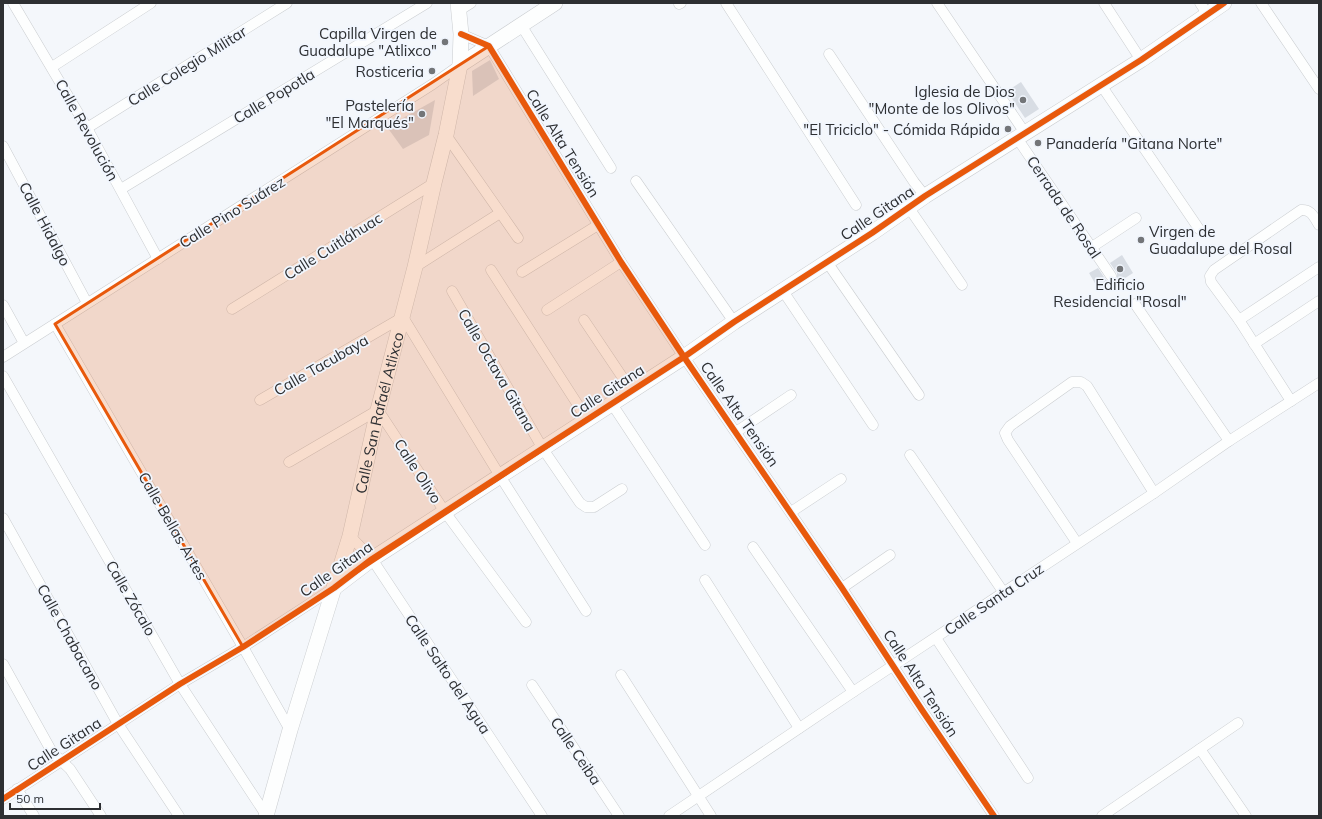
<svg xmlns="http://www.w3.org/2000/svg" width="1322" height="819" font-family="Mulish,sans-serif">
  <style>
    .building { fill: #d8dde4 }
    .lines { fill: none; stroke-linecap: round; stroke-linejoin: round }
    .street-casing { stroke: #cacdd0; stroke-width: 11 }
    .secondary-casing { stroke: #cacdd0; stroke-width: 16 }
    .street { stroke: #fdfefe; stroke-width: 10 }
    .secondary { stroke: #fdfefe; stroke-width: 15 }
    .cycleway-casing { stroke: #f1f6fe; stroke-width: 8 }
    .cycleway { stroke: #e8590c; stroke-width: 6 }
    .marked { fill: #e8590c; fill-opacity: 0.2; stroke: #e8590c; stroke-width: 3; stroke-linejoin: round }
    .poi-dot { fill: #737578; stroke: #f1f6fe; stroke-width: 1.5 }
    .labels { text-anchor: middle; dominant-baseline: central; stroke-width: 3.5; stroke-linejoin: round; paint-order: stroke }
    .poi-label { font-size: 15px; fill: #2d2f32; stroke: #f1f6fe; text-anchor: end }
    .street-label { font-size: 15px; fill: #2d2f32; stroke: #f1f6fe }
  </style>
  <rect width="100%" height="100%" fill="#f4f7fb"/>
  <!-- building -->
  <g class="building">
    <polygon points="490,60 499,79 473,96 472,71"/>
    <polygon points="1021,82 1039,109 1025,118 1007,91"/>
    <polygon points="435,100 429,135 403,149 387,127"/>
    <polygon points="1122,255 1133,273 1119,282 1117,278 1117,273 1110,263"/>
    <polygon points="1098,268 1106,280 1111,282 1099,290 1089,273"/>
  </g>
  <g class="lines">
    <!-- street casing -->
    <g class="street-casing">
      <g id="street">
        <polyline points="13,3 87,128 158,259"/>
        <polyline points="726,3 856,205"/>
        <polyline points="937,3 1025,133"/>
        <polyline points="1104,3 1141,60"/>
        <polyline points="1200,3 1208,15"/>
        <polyline points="1261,3 1319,89"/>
        <polyline points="679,4 681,3"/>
        <polyline points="458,11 471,3"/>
        <polyline points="521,25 611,168"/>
        <polyline points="461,34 489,46 621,262 684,357 842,588 922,710 994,816"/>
        <polyline points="829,54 914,182 925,196"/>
        <polyline points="52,67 151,3"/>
        <polyline points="1101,85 1199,229"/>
        <polyline points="87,128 287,3"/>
        <polyline points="446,135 518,238"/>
        <polyline points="1017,138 1111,276"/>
        <polyline points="3,146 87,303"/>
        <polyline points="636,181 734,322"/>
        <polyline points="121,189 427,3"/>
        <polyline points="909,208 962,285"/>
        <polyline points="1092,247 1136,218"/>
        <polyline points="827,262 919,395"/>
        <polyline points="415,267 500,213"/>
        <polyline points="491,270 587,419"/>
        <polyline points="522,272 598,225"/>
        <polyline points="452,291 543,449 580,503 586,507 594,507 622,489"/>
        <polyline points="783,291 873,425"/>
        <polyline points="1135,304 1229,441"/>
        <polyline points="3,305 24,343"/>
        <polyline points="232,309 434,183"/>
        <polyline points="547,310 621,262"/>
        <polyline points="584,320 631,390"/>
        <polyline points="1239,320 1319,267"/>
        <polyline points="55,324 243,647 290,730"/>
        <polyline points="1254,344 1319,301"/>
        <polyline points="3,357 433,84 460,65"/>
        <polyline points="3,376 180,684 266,815"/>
        <polyline points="260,400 403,317 500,476 586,611"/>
        <path d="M1291,401l-52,-81 -28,-38 -1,-6 4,-6 87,-60c10,-1 13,7 18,15"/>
        <polyline points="612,404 705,545"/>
        <polyline points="736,432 791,395"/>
        <polyline points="910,455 1004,593"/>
        <polyline points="289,462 378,410 445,512 526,622"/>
        <polyline points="791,512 841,479"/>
        <polyline points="3,518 118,724 179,816"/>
        <polyline points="350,536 372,559 542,816"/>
        <polyline points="1077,543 1008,440 1005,433 1010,426 1072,382 1081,382 1087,386 1154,493"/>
        <polyline points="753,547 853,692"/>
        <polyline points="705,580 799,728"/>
        <polyline points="842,588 890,555"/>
        <polyline points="936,638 1028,778"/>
        <polyline points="3,664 52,752 70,769 101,816"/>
        <polyline points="621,675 711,816"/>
        <polyline points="532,685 619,816"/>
        <polyline points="1200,749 1246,816"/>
        <polyline points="17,789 34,816"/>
        <polyline points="3,799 180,684 243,647 334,588"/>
        <polyline points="669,816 853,692 1154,493 1229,441 1319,383"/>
        <polyline points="1102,816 1238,723"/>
      </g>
    </g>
    <!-- secondary casing -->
    <g class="secondary-casing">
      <g id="secondary">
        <polyline points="460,65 555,3"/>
        <polyline points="334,588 372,559 684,357 734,322 872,233 925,196 1141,60 1224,3"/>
        <path id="s1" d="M266,816l24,-86 60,-194 28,-126 37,-143 19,-84 12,-48 14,-70 1,-31 -3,-31"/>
      </g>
    </g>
    <!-- street -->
    <use href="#street" class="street"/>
    <!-- secondary -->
    <use href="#secondary" class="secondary"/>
    <!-- cycleway casing -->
    <g class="cycleway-casing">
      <g id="cycleway">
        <polyline points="461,34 489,46 621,262 684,357 842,588 922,710 994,816"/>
        <polyline points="3,799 180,684 243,647 334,588 372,559 684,357 734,322 872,233 925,196 1141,60 1224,3"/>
      </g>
    </g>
    <!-- cycleway -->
    <use href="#cycleway" class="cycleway"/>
  </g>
  <!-- marked area -->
  <path class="marked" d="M489,46l132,216 63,95 -441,290 -188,-323z"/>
  <!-- markers -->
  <g class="poi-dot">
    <circle cx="445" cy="42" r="4"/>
    <circle cx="432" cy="71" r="4"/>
    <circle cx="1023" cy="100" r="4"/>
    <circle cx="422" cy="114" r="4"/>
    <circle cx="1008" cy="129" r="4"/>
    <circle cx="1038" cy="143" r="4"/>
    <circle cx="1141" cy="240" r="4"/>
    <circle cx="1120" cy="269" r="4"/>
  </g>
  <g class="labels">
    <!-- poi labels -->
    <g class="poi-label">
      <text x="437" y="33">Capilla Virgen de<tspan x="437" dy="17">Guadalupe "Atlixco"</tspan></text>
      <text x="424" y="71">Rosticeria</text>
      <text x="1015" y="91">Iglesia de Dios<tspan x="1015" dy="17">"Monte de los Olivos"</tspan></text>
      <text x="414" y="105">Pastelería<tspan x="414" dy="17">"El Marqués"</tspan></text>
      <text x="1000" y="129">"El Triciclo" - Cómida Rápida</text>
      <text x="1046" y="143" text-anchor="start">Panadería "Gitana Norte"</text>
      <text x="1149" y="231" text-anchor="start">Virgen de<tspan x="1149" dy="17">Guadalupe del Rosal</tspan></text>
      <text x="1120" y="284" text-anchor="middle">Edificio<tspan x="1120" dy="17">Residencial "Rosal"</tspan></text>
    </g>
    <!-- street labels -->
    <g class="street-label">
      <text transform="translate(187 66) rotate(-32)">Calle Colegio Militar</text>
      <text transform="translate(274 96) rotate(-31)">Calle Popotla</text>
      <text transform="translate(87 130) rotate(61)">Calle Revolución</text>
      <text transform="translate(563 143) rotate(58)">Calle Alta Tensión</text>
      <text transform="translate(1064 207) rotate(56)">Cerrada de Rosal</text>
      <text transform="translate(232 212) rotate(-32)">Calle Pino Suárez</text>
      <text transform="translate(877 213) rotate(-34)">Calle Gitana</text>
      <text transform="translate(45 224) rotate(62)">Calle Hidalgo</text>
      <text transform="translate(333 246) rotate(-32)">Calle Cuitláhuac</text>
      <text transform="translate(321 365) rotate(-30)">Calle Tacubaya</text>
      <text transform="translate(497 370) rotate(60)">Calle Octava Gitana</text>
      <text transform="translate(607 391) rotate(-33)">Calle Gitana</text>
      <text stroke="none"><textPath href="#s1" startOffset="419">Calle San Rafaél Atlixco</textPath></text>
      <text transform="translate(740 414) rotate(55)">Calle Alta Tensión</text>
      <text transform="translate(418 471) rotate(57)">Calle Olivo</text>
      <text transform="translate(173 526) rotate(60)">Calle Bellas Artes</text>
      <text transform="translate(336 569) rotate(-35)">Calle Gitana</text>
      <text transform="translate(131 598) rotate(60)">Calle Zócalo</text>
      <text transform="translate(994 599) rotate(-34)">Calle Santa Cruz</text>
      <text transform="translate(70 637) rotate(61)">Calle Chabacano</text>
      <text transform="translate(448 674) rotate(56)">Calle Salto del Agua</text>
      <text transform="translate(921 683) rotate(57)">Calle Alta Tensión</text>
      <text transform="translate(64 744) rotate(-33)">Calle Gitana</text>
      <text transform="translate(576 751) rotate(56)">Calle Ceiba</text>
    </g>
  </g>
  <!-- border -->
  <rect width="1322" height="819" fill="none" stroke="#2d2f32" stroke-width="8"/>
  <!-- scale -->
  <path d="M10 803v6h90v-6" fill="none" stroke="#2d2f32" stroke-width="2"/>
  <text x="16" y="803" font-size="12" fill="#2d2f32" stroke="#f1f6fe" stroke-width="3" paint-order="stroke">50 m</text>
</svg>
